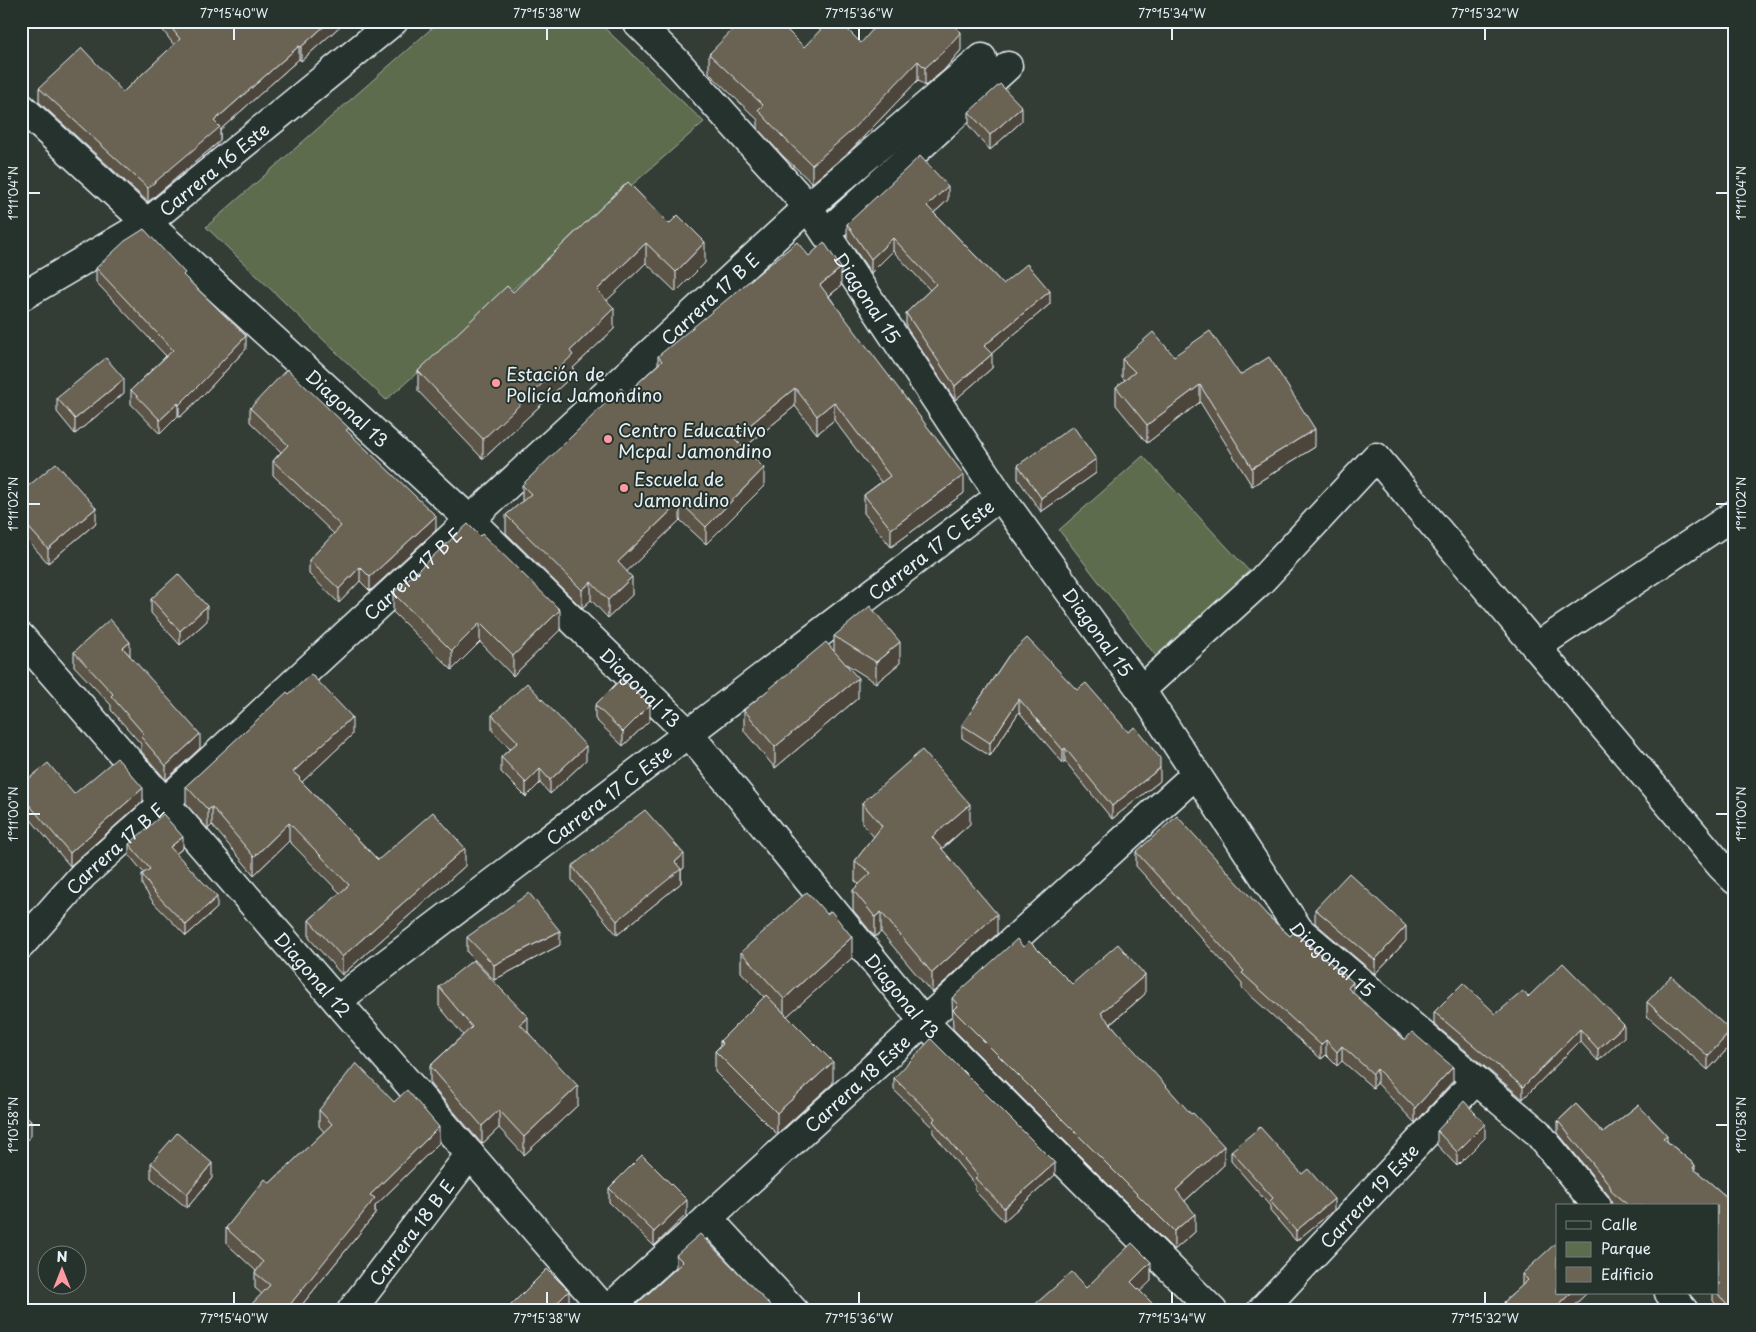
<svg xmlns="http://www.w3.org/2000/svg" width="1756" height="1332" font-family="'Playpen Sans',sans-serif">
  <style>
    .green { fill: #5c6c4e; stroke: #a2aea3 }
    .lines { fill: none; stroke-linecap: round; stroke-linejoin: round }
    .minor-casing { stroke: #e8f1f8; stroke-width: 31 }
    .minor { stroke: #26332d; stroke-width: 28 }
    .wall { fill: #5c5547; stroke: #e8f1f8 }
    .shaded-wall { fill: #4b453a; stroke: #e8f1f8 }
    .building { fill: #6b6353; stroke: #e8f1f8 }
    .ticks { fill: none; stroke: #e8f1f8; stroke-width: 2 }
    .poi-dot { fill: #ff9aa2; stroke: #26332d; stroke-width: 2 }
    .labels { text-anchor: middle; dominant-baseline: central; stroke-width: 4; stroke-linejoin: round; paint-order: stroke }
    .street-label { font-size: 18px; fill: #e8f1f8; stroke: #26332d }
    .poi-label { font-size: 18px; fill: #e8f1f8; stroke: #26332d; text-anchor: start }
    .neatline { fill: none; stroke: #e8f1f8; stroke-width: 2 }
    .ticks-label { font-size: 12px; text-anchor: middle; fill: #e8f1f8 }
  </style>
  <rect width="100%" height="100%" fill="#343d35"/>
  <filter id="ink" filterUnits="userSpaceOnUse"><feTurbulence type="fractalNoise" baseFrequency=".02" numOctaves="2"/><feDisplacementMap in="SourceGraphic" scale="10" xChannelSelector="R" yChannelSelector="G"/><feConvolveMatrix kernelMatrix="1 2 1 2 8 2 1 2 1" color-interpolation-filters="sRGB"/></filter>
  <g filter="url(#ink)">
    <!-- green -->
    <g class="green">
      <polygon points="440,21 597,21 704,122 386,400 206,227"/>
      <polygon points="1143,456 1250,572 1159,660 1059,530"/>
    </g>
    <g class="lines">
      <!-- minor casing -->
      <g class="minor-casing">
        <g id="minor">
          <path id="s1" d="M636,21l40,40 132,146 192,289 141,194 158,240 238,202 60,74"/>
          <path id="s2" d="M21,107l449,413 219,214 235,288 289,289"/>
          <polyline points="826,233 1008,66"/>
          <path id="s3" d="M21,297l126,-74 247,-202"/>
          <path id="s4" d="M21,637l585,674"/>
          <polyline points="1536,647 1735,514"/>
          <polyline points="1141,690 1261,581 1376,457 1721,866 1735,880"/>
          <path id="s5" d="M21,945l62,-70 82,-73 643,-595 174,-149"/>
          <path id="s6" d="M337,1001l663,-505"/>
          <polyline points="708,1218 794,1311"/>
          <polyline points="1669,1293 1684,1311"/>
          <path id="s7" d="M351,1311l119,-157"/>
          <path id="s8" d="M606,1311l590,-537"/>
          <path id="s9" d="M1261,1311l215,-231"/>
        </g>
      </g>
      <!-- minor -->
      <use href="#minor" class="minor"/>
    </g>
    <!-- wall -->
    <g class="wall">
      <polygon points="156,21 201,21 202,23 346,21 301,61 299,59 220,130 220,141 148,202 39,102 39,88 123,92 174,45"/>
      <polygon points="861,43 961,50 944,70 925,86 918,80 849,152 812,183 783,156 758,129 758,120 709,73 709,54"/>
      <polygon points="969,112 1022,121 990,150 969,126"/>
      <polygon points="628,182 705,263 676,292 646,263 607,300 614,329 573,368 573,375 483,459 418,391 418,371 513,292"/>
      <polygon points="948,200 934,213 1003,284 1050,304 991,354 992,368 955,400 906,327 906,313 930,290 893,251 871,273 847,238 847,224"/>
      <polygon points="809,256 841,286 829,296 964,493 891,547 864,513 864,495 881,482 834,420 817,434 795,406 744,448 764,486 706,544 680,520 627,571 632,595 608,618 591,600 582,608 506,533 506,515 522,502 522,485 626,394 658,364 658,356"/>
      <polygon points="96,268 185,278 246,349 203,395 179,418 178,416 160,434 131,404 131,390 166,356 96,282"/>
      <polygon points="1174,356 1240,375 1315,447 1252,486 1200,402 1147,443 1116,405 1116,387 1125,380 1122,377 1122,359"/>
      <polygon points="124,393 75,434 57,412 57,398"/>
      <polygon points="250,408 349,433 436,530 370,591 360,581 339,603 309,574 309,560 334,534 273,475 273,461 281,452 250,422"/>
      <polygon points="1018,465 1096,473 1041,512 1018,479"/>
      <polygon points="21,492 96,523 48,563 21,533"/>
      <polygon points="393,593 560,630 513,676 480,642 452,670 393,612"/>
      <polygon points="151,599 207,621 180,645 151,613"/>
      <polygon points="834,636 900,663 876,683 846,664 858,698 775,768 744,731 744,710 834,651"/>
      <polygon points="74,652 130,656 200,748 166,780 141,751 141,744 111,710 111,705 74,666"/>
      <polygon points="1009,655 1160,781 1112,819 1065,761 1063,763 1019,712 990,756 962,738 962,725"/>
      <polygon points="289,694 352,735 302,782 378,860 465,866 342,975 309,938 309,920 340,893 289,841 254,875 212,825 208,829 186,804 186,786"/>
      <polygon points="595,705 650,720 623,746 595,719"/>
      <polygon points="492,715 586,760 550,794 540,783 526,797 501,772 501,757 510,749 492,730"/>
      <polygon points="21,785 74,794 143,801 70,866 21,808"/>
      <polygon points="862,803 970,824 942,849 997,934 932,993 881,932 875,937 853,910 853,890 859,884 855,881 855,861 874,837 862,823"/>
      <polygon points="129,844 183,848 176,854 217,908 186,936 153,902 142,885 142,874 144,873 129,855"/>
      <polygon points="1136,852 1267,915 1405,1040 1453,1081 1415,1123 1377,1083 1373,1088 1342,1061 1337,1066 1326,1055 1321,1059 1242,988 1242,983 1136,866"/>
      <polygon points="572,866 684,868 681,870 681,883 617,935 572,880"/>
      <polygon points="1315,909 1406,941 1375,974 1315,923"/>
      <polygon points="467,937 560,945 494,980 467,952"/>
      <polygon points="1023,947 1072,984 1145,994 1111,1024 1224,1165 1185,1201 1195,1232 1174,1250 953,1029 952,998"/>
      <polygon points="741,952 852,958 787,1016 833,1083 777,1134 715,1072 715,1051 720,1046 720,1041 764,997 741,972"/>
      <polygon points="439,987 528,1032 578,1105 524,1155 499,1128 482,1144 430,1084 430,1066 463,1035 439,1006"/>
      <polygon points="1528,997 1624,1037 1598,1061 1580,1041 1523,1099 1434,1024 1434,1012 1496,1014"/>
      <polygon points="1647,1002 1731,1045 1708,1070 1647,1016"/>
      <polygon points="894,1078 1055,1175 1004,1221 975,1191 975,1185 933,1133 933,1128 894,1090"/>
      <polygon points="1735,1094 1735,1116 1731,1113 1731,1099"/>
      <polygon points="394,1102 439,1143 375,1206 375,1214 297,1311 245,1311 262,1294 255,1288 255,1273 256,1271 226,1243 226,1228 270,1183 324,1132 319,1126 319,1110"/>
      <polygon points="1576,1104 1603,1133 1638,1105 1667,1135 1667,1141 1695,1165 1695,1170 1735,1204 1735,1311 1722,1311 1713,1301 1713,1293 1717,1293 1717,1206 1614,1206 1612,1204 1609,1196 1558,1133 1558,1121"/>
      <polygon points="1437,1131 1485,1138 1457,1166 1437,1145"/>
      <polygon points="1231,1151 1302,1174 1334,1210 1296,1241 1270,1211 1270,1206 1231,1161"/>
      <polygon points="151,1163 212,1178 187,1208 151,1178"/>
      <polygon points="609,1188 687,1214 654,1246 609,1202"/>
      <polygon points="676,1255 776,1311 676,1268"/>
      <polygon points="1522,1274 1557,1293 1587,1293 1568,1311 1504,1311 1504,1302 1522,1286"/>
    </g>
    <!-- shaded-wall -->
    <g class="shaded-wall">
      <polygon points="330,21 346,21 301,61 301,47"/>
      <polygon points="961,32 961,50 944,70 925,86 925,68"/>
      <polygon points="299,46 299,59 220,130 220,141 148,202 148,188 214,121"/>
      <polygon points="918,61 918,80 849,152 812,183 812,165"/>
      <polygon points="1022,107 1022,121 990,150 990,135"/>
      <polygon points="948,186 948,200 927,219 927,206"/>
      <polygon points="893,238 893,251 871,273 871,259"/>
      <polygon points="705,242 705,263 676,292 676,272"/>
      <polygon points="646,243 646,263 597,310 597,290"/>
      <polygon points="841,268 841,286 820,303 820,285"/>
      <polygon points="1050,291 1050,304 984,360 984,346"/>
      <polygon points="614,308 614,329 573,368 573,375 483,459 483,439 570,351"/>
      <polygon points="246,336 246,349 203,395 179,418 179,405"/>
      <polygon points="992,354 992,368 955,400 955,386"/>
      <polygon points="124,379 124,393 75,434 75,419"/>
      <polygon points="1200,385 1200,402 1147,443 1147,425"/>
      <polygon points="795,388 795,406 734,456 734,438"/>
      <polygon points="834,402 834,420 817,434 817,416"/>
      <polygon points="178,403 178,416 160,434 160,420"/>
      <polygon points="1315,429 1315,447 1252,486 1252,468"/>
      <polygon points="1096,459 1096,473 1041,512 1041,498"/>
      <polygon points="764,468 764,486 706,544 706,527"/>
      <polygon points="964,475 964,493 891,547 891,529"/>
      <polygon points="680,502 680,520 618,580 618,562"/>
      <polygon points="96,508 96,523 48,563 48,549"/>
      <polygon points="436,516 436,530 370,591 370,577"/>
      <polygon points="360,567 360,581 339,603 339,589"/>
      <polygon points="632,577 632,595 608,618 608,600"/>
      <polygon points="591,582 591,600 582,608 582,590"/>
      <polygon points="207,606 207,621 180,645 180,631"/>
      <polygon points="560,610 560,630 513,676 513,656"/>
      <polygon points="480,623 480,642 452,670 452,651"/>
      <polygon points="130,642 130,656 123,648"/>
      <polygon points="900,642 900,663 876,683 876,662"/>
      <polygon points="858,678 858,698 775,768 775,747"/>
      <polygon points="1019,699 1019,712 990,756 990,743"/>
      <polygon points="650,705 650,720 623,746 623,732"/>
      <polygon points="352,717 352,735 300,784 293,772"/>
      <polygon points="200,734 200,748 166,780 166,766"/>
      <polygon points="586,746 586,760 550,794 550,780"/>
      <polygon points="1065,748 1065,761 1063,763 1063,750"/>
      <polygon points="1160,768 1160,781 1112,819 1112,806"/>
      <polygon points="540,769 540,783 526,797 526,783"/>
      <polygon points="143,788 143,801 70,866 70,853"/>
      <polygon points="970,804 970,824 932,857 932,837"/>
      <polygon points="212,807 212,825 208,829 208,810"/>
      <polygon points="289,823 289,841 254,875 254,857"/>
      <polygon points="183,837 183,848 170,858 170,847"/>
      <polygon points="465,848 465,866 342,975 342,957"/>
      <polygon points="684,854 684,868 681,870 681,883 617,935 617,921 675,862"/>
      <polygon points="217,897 217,908 186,936 186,925"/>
      <polygon points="881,912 881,932 875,937 875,917"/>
      <polygon points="997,914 997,934 932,993 932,973"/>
      <polygon points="1406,926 1406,941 1375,974 1375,960"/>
      <polygon points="560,931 560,945 494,980 494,965"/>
      <polygon points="852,937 852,958 784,1019 784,999"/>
      <polygon points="1145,975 1145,994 1101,1032 1101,1013"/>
      <polygon points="1353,982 1353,997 1348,988"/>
      <polygon points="528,1017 528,1036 520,1024"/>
      <polygon points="1624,1025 1624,1037 1598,1061 1598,1049"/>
      <polygon points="1580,1029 1580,1041 1523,1099 1523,1087"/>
      <polygon points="1731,1031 1731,1045 1708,1070 1708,1056"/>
      <polygon points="1326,1040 1326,1055 1321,1059 1321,1045"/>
      <polygon points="1342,1046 1342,1061 1337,1066 1337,1052"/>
      <polygon points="833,1062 833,1083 777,1134 777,1113"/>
      <polygon points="1453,1067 1453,1081 1415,1123 1415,1108"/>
      <polygon points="1377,1069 1377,1083 1373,1088 1373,1074"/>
      <polygon points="578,1086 578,1105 524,1155 524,1137"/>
      <polygon points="499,1110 499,1128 482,1144 482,1126"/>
      <polygon points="31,1121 31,1136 21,1145 21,1131"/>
      <polygon points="1485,1124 1485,1138 1457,1166 1457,1152"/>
      <polygon points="439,1127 439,1143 375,1206 375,1214 297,1311 285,1311 370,1195"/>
      <polygon points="1224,1146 1224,1165 1176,1209 1176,1190"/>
      <polygon points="212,1163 212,1178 187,1208 187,1194"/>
      <polygon points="1055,1163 1055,1175 1004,1221 1004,1208"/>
      <polygon points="1334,1199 1334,1210 1296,1241 1296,1231"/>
      <polygon points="687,1200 687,1214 654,1246 654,1232"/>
      <polygon points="1195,1214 1195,1232 1174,1250 1174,1231"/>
      <polygon points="1151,1262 1151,1281 1131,1300 1131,1282"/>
      <polygon points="569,1291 569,1305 563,1311 549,1311"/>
      <polygon points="1571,1293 1587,1293 1568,1311 1552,1311"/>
    </g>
    <!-- building -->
    <g class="building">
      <polygon points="166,21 201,21 202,23 204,21 330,21 301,47 299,46 214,121 220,127 148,188 39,88 82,48 123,92 180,39"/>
      <polygon points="741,21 778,21 804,47 829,21 839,21 861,43 880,21 949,21 961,32 944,51 925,68 918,61 849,133 812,165 783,137 758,110 763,105 709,54"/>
      <polygon points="1000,84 1022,107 990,135 969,112"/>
      <polygon points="920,156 948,186 927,206 1003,284 1027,264 1050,291 984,346 992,354 955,386 906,313 936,284 893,238 871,259 847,224"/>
      <polygon points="628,182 669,224 678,215 705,242 676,272 646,243 597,290 614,308 570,351 573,355 483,439 418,371 507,286 513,292"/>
      <polygon points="144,229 185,273 183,275 246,336 203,381 179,405 178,403 160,420 131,390 173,350 96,268 125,241"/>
      <polygon points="797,242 809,256 824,242 841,268 820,285 964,475 891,529 864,495 890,476 834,402 817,416 795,388 734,438 764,468 706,527 680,502 618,562 632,577 608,600 591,582 582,590 506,515 531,494 522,485 621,388 626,394 662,361 658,356"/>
      <polygon points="1210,331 1240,375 1269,357 1315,429 1252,468 1200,385 1147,425 1116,387 1135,372 1122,359 1153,332 1174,356"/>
      <polygon points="106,358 124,379 75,419 57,398"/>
      <polygon points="287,369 349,428 346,430 436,516 370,577 360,567 339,589 309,560 341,526 273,461 288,445 250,408"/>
      <polygon points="1073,426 1096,459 1041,498 1018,465"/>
      <polygon points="56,463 96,508 48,549 21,519 21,492"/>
      <polygon points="468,524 480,536 482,534 560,610 513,656 480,623 452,651 393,593"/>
      <polygon points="178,574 207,606 180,631 151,599"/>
      <polygon points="870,606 900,642 876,662 834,636"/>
      <polygon points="110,619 130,642 123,648 200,734 166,766 141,737 144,734 111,696 113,694 74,652"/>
      <polygon points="1027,638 1077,690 1086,683 1128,732 1135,727 1160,758 1160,768 1112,806 1065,748 1063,750 1019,699 990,743 962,725 1009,655"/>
      <polygon points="826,642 858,678 775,747 744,710"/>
      <polygon points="311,674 352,717 293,772 300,778 299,779 378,860 433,812 465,848 342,957 309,920 349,885 289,823 254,857 212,807 208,810 186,786 287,692 289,694"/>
      <polygon points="622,678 650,705 623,732 595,705"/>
      <polygon points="527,683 586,746 550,780 540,769 526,783 501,757 518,742 492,715"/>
      <polygon points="922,750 970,804 932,837 997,914 932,973 881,912 875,917 853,890 871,873 855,861 882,826 862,803"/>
      <polygon points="117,758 143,788 70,853 21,795 21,785 48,763 74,794"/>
      <polygon points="645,810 684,854 675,862 681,869 617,921 572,866"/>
      <polygon points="163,814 183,837 170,847 217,897 186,925 153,891 142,874 150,869 129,844"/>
      <polygon points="1177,816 1267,915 1290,936 1294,932 1353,982 1348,988 1405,1040 1412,1032 1453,1067 1415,1108 1377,1069 1373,1074 1342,1046 1337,1052 1326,1040 1321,1045 1242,973 1244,971 1136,852"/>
      <polygon points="1349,873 1406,926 1375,960 1315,909"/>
      <polygon points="807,892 827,914 831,911 852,937 784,999 741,952"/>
      <polygon points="529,893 560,931 494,965 467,937"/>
      <polygon points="1017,939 1023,947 1029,941 1072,984 1118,944 1145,975 1101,1013 1191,1114 1193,1113 1224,1146 1176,1190 1195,1214 1174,1231 953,1010 958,1005 952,998"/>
      <polygon points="473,960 528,1017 520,1024 578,1086 524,1137 499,1110 482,1126 430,1066 472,1027 439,987"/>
      <polygon points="1563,963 1624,1025 1598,1049 1580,1029 1523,1087 1434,1012 1463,983 1496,1014 1523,991 1528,997"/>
      <polygon points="1671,976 1731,1031 1708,1056 1647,1002"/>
      <polygon points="766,995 833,1062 777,1113 715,1051 723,1044 720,1041"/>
      <polygon points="931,1039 1055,1163 1004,1208 975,1178 978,1176 933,1121 935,1118 894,1078"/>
      <polygon points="356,1063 394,1102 407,1090 439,1127 370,1195 375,1198 285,1311 245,1311 270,1285 255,1273 263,1262 226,1228 265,1179 270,1183 332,1124 319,1110"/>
      <polygon points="1735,1094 1735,1102 1731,1099"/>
      <polygon points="1464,1101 1485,1124 1457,1152 1437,1131"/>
      <polygon points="1576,1104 1603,1133 1638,1105 1667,1135 1663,1138 1695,1165 1693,1168 1735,1204 1735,1311 1732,1311 1717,1293 1717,1285 1720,1284 1717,1282 1717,1206 1629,1206 1612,1192 1609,1184 1558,1121"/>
      <polygon points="21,1112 31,1121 21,1131"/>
      <polygon points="1260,1127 1302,1174 1308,1169 1334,1199 1296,1231 1270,1201 1273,1198 1231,1151"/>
      <polygon points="177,1133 212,1163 187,1194 151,1163"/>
      <polygon points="642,1155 687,1200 654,1232 609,1188"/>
      <polygon points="700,1234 776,1311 629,1311 683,1262 676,1255"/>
      <polygon points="1557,1242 1557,1293 1571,1293 1552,1311 1512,1311 1504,1302 1528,1280 1522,1274"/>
      <polygon points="1132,1243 1151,1262 1131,1282 1160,1311 1035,1311 1032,1307 1072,1272 1086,1288"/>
      <polygon points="547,1269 569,1291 549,1311 505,1311"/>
    </g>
  </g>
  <!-- ticks -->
  <path class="ticks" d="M234,28v12M547,28v12M859,28v12M1172,28v12M1485,28v12M28,193h12M1716,193h12M28,504h12M1716,504h12M28,814h12M1716,814h12M28,1125h12M1716,1125h12M234,1292v12M547,1292v12M859,1292v12M1172,1292v12M1485,1292v12"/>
  <!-- markers -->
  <g class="poi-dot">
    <circle cx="496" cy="383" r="5"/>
    <circle cx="608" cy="439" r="5"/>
    <circle cx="624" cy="488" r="5"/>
  </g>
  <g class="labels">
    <!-- street labels -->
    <g class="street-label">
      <text stroke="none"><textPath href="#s3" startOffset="232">Carrera 16 Este</textPath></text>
      <text stroke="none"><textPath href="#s5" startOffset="945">Carrera 17 B E</textPath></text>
      <text stroke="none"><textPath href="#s1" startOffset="362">Diagonal 15</textPath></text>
      <text stroke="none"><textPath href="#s2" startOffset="444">Diagonal 13</textPath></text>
      <text stroke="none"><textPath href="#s6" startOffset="746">Carrera 17 C Este</textPath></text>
      <text stroke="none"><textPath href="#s5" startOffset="540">Carrera 17 B E</textPath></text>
      <text stroke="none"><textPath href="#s1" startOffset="768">Diagonal 15</textPath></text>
      <text stroke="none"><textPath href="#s2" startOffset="849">Diagonal 13</textPath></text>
      <text stroke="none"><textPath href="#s6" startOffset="341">Carrera 17 C Este</textPath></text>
      <text stroke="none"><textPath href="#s5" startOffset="135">Carrera 17 B E</textPath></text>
      <text stroke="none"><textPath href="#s1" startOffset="1172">Diagonal 15</textPath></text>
      <text stroke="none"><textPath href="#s4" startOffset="446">Diagonal 12</textPath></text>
      <text stroke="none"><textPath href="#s2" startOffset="1254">Diagonal 13</textPath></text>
      <text stroke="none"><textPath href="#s8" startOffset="339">Carrera 18 Este</textPath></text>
      <text stroke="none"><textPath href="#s9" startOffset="158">Carrera 19 Este</textPath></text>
      <text stroke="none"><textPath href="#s7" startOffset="99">Carrera 18 B E</textPath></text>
    </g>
    <!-- poi labels -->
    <g class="poi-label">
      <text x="506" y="373">Estación de<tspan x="506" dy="21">Policía Jamondino</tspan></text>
      <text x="618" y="429">Centro Educativo<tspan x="618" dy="21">Mcpal Jamondino</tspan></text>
      <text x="634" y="478">Escuela de<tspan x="634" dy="21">Jamondino</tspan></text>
    </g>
  </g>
  <!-- margin -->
  <rect width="1756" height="1332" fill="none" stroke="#26332d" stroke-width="55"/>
  <!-- legend -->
  <rect x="1556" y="1204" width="162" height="90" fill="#26332d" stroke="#747f7e"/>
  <rect x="1566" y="1221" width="25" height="8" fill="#26332d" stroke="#747f7e"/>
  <text x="1601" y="1230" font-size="15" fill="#e8f1f8">Calle</text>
  <rect x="1566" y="1242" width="25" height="15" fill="#5c6c4e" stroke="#747f7e"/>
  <text x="1601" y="1254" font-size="15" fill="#e8f1f8">Parque</text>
  <rect x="1566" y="1267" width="25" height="15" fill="#6b6353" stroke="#747f7e"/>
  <text x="1601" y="1280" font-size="15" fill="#e8f1f8">Edificio</text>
  <!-- north arrow -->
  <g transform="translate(62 1270)"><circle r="24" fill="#26332d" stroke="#747f7e"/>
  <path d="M0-4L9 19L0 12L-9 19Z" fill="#ff9aa2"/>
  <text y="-8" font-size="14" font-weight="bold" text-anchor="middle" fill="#e8f1f8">N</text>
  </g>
  <rect x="28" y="28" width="1700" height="1276" class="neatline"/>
  <g class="ticks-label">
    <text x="234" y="18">77°15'40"W</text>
    <text x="547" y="18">77°15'38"W</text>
    <text x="859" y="18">77°15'36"W</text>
    <text x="1172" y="18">77°15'34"W</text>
    <text x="1485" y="18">77°15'32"W</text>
    <text transform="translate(14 193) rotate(-90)" y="4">1°11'04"N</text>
    <text transform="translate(1742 193) rotate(-90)" y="4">1°11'04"N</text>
    <text transform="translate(14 504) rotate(-90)" y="4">1°11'02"N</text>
    <text transform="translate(1742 504) rotate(-90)" y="4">1°11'02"N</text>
    <text transform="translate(14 814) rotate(-90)" y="4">1°11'00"N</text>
    <text transform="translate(1742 814) rotate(-90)" y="4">1°11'00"N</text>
    <text transform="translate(14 1125) rotate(-90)" y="4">1°10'58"N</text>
    <text transform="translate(1742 1125) rotate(-90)" y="4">1°10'58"N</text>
    <text x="234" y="1323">77°15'40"W</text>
    <text x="547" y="1323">77°15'38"W</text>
    <text x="859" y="1323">77°15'36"W</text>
    <text x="1172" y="1323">77°15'34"W</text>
    <text x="1485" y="1323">77°15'32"W</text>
  </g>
</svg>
